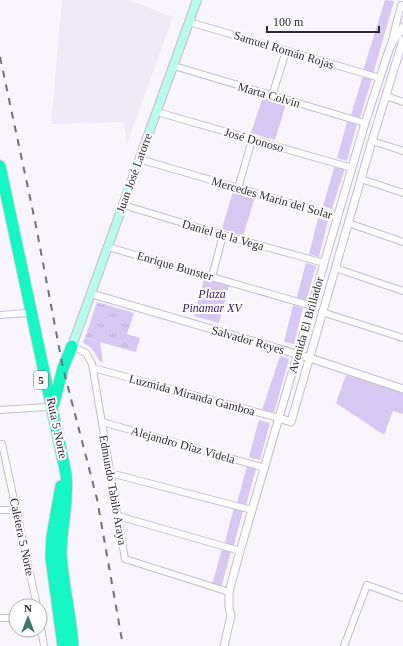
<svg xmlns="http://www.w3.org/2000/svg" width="403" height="646" font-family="Georgia,serif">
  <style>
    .built { fill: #eee9f8 }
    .grass { fill: url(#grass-tufts) }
    .park { fill: #d7c8f3 }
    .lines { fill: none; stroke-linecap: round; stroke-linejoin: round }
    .minor-casing { stroke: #c2bccd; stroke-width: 8 }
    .tertiary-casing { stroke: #c2bccd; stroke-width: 9 }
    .secondary-casing { stroke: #c2bccd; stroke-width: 10 }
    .motorway-casing { stroke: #d5d4d6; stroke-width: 13 }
    .minor { stroke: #fff; stroke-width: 6 }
    .tertiary { stroke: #fff; stroke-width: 7 }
    .secondary { stroke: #b9fced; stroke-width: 8 }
    .motorway { stroke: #15f6c3; stroke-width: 11 }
    .rail { stroke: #716e76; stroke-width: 2; stroke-dasharray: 7 7; stroke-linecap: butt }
    .labels { text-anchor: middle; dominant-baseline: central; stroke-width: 4; stroke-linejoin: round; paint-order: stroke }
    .shield { fill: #fff; stroke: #6b696e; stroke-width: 1 }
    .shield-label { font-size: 11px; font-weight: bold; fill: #2c2930 }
    .street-label { font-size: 12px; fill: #2c2930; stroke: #fff }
    .park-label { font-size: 12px; font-style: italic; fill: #37135b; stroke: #fff }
  </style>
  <defs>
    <pattern id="grass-tufts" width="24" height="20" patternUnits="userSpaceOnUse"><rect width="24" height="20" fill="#d7c8f3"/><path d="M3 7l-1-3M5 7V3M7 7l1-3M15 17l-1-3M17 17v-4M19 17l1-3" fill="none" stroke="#b9acd1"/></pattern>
  </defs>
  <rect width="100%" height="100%" fill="#f8f5fd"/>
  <!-- built -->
  <polygon class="built" points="62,0 129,0 173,17 127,144 123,122 51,124"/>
  <!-- grass -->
  <polygon class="grass" points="97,302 134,313 127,334 140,338 136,352 85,338"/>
  <!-- park -->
  <g class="park">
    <polygon points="385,0 394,1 373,74 363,71"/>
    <polygon points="363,76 372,79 360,118 351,115"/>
    <polygon points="263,97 286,104 275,140 251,133"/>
    <polygon points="347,122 357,124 347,161 337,158"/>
    <polygon points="335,165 345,168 332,209 323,206"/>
    <polygon points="233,191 255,197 243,236 222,229"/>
    <polygon points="318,218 328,221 319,257 309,254"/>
    <polygon points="306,263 316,266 306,302 296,300"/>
    <polygon points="204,279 229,286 219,323 194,316"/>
    <polygon points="293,305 303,308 294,344 284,342"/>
    <path d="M85,338l15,4 3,21c-8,-4 -5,-13 -20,-20z"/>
    <polygon points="280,356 289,359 274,413 262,410"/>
    <polygon points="346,375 403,393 403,414 393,411 384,435 336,403"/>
    <polygon points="259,420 270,423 260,460 249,457"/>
    <polygon points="247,466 256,469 246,505 237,503"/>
    <polygon points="234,508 243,511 233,548 224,545"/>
    <polygon points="222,549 231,551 221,588 212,585"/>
  </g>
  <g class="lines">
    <!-- minor casing -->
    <g class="minor-casing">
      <g id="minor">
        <polyline points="189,22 380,78"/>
        <polyline points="391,44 401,5"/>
        <polyline points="174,66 365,123"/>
        <polyline points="272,96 286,51"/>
        <polyline points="386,96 403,102"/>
        <polyline points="157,112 352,168"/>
        <polyline points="372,141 403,151"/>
        <polyline points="139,159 338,217"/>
        <polyline points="361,179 403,193"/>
        <polyline points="238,188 252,140"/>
        <polyline points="123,205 223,235 324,263"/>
        <polyline points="348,223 403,242"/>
        <polyline points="108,247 312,306"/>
        <polyline points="335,268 403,291"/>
        <polyline points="212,277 223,235"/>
        <polyline points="322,312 403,338"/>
        <polyline points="0,315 27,313"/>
        <polyline points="72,346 86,353 92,364 125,559 229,592"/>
        <polyline points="93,368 279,418"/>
        <polyline points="0,410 47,407"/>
        <polyline points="102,422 265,468"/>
        <polyline points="2,444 37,606"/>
        <polyline points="110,473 252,510"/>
        <polyline points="0,510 16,510"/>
        <polyline points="118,516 240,551"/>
        <polyline points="0,618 16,618"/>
        <polyline points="40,622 44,646"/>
        <polyline points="344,646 367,585 403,598"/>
      </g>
    </g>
    <!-- tertiary casing -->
    <g class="tertiary-casing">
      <g id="tertiary">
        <polyline points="92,294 310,358 403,389"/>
        <polyline points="279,418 291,422 372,141 403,40"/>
        <polyline points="224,646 231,616 229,608 229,592 240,551 365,123 390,47 403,27"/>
      </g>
    </g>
    <!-- secondary casing -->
    <g class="secondary-casing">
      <polyline id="secondary" points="72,346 197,0"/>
    </g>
    <!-- motorway casing -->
    <g class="motorway-casing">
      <g id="motorway">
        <path d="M0,166l66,308c3,27 -5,53 -5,80 2,31 10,61 12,92"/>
        <polyline points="54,403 63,368 72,346"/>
        <polyline points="61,486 52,537 51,557 63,646"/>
      </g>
    </g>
    <!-- minor -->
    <use href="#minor" class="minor"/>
    <!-- tertiary -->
    <use href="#tertiary" class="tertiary"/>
    <!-- secondary -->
    <use href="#secondary" class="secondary"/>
    <!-- motorway -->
    <use href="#motorway" class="motorway"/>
    <!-- rail -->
    <polyline class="rail" points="0,57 35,221 63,368 97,499 123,646"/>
  </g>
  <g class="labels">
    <!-- shield labels -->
    <rect class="shield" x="34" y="371" width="14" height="18" rx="3"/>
    <g class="shield-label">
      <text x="41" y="380">5</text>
    </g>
    <!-- street labels -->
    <g class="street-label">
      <text transform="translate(284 50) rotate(17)">Samuel Román Rojas</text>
      <text transform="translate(269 95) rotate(16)">Marta Colvin</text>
      <text transform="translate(254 140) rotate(16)">José Donoso</text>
      <text transform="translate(134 173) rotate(-70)">Juan José Latorre</text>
      <text transform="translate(272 198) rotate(16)">Mercedes Marín del Solar</text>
      <text transform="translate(223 235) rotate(16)">Daniel de la Vega</text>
      <text transform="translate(175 266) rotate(16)">Enrique Bunster</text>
      <text transform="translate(306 325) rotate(-74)">Avenida El Brillador</text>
      <text transform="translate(248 340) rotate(16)">Salvador Reyes</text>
      <text transform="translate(192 395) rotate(15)">Luzmida Miranda Gamboa</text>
      <text transform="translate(57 428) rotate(78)">Ruta 5 Norte</text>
      <text transform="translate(183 445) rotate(16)">Alejandro Díaz Videla</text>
      <text transform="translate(113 490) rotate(80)">Edmundo Tabilo Araya</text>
      <text transform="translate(22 537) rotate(78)">Caletera 5 Norte</text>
    </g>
    <!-- park labels -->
    <g class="park-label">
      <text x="212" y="294">Plaza<tspan x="212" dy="14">Pinamar XV</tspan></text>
    </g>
  </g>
  <!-- north arrow -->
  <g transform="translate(28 618)"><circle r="19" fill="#ffffff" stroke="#aba9ac"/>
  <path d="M0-3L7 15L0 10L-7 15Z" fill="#3d7b67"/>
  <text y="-6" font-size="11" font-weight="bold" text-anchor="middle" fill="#2c2930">N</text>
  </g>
  <!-- scale -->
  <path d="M267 26v6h112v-6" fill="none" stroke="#2c2930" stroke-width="2"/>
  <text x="273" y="26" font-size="12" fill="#2c2930" stroke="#ffffff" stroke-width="3" paint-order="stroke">100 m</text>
</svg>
